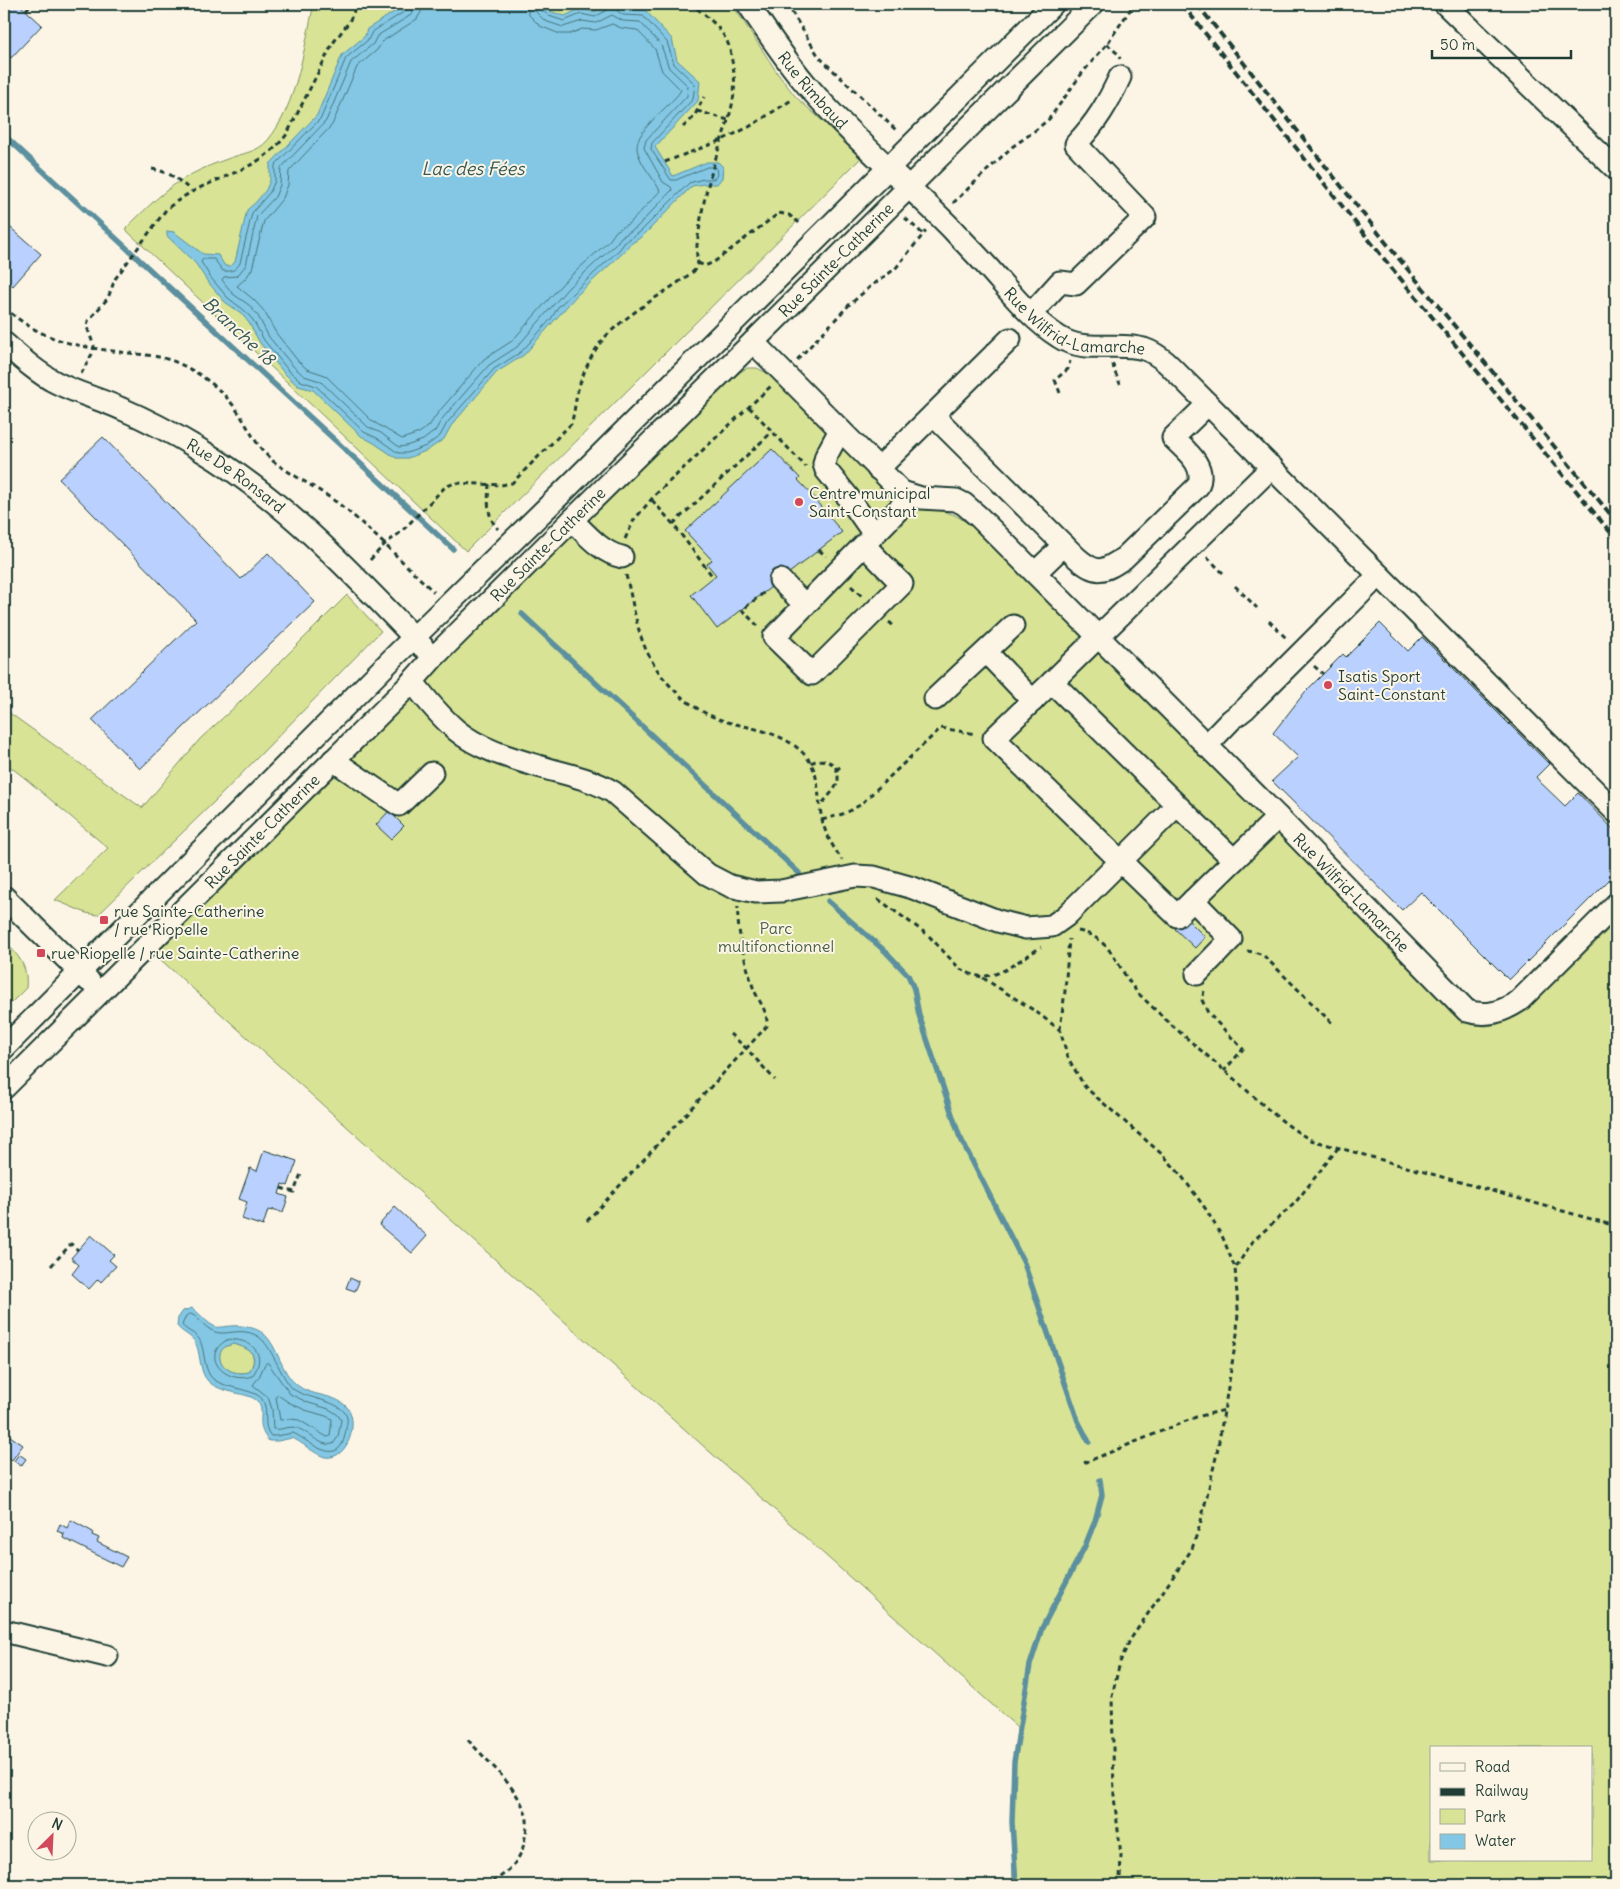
<svg xmlns="http://www.w3.org/2000/svg" width="1620" height="1889" font-family="Delius,sans-serif">
  <style>
    .green { fill: #d8e395; stroke: #7c9064; fill-rule: evenodd }
    .water { fill: #83c7e4; stroke: #5b909e; fill-rule: evenodd }
    .lines { fill: none; stroke-linecap: round; stroke-linejoin: round }
    .shore { stroke: #47747a; stroke-width: 1 }
    .stream { stroke: #5b909e; stroke-width: 5.5 }
    .building { fill: #bad0ff; stroke: #1f3d34 }
    .minor-casing { stroke: #1f3d34; stroke-width: 25 }
    .path { stroke: #1f3d34; stroke-width: 3; stroke-dasharray: 5 4; stroke-linecap: butt }
    .minor { stroke: #fcf5e5; stroke-width: 21 }
    .rail { stroke: #1f3d34; stroke-width: 4; stroke-dasharray: 8 4; stroke-linecap: butt }
    .poi-dot { fill: #d1495b; stroke: #fcf5e5; stroke-width: 2 }
    .labels { text-anchor: middle; dominant-baseline: central; stroke-width: 4; stroke-linejoin: round; paint-order: stroke }
    .street-label { font-size: 16px; fill: #1f3d34; stroke: #fcf5e5 }
    .poi-label { font-size: 16px; fill: #1f3d34; stroke: #fcf5e5; text-anchor: start }
    .park-label { font-size: 16px; fill: #445e47; stroke: #fcf5e5 }
    .water-label { font-size: 18px; font-style: italic; fill: #335957; stroke: #fcf5e5 }
  </style>
  <rect width="100%" height="100%" fill="#fcf5e5"/>
  <filter id="ink" filterUnits="userSpaceOnUse"><feTurbulence type="fractalNoise" baseFrequency=".02" numOctaves="2"/><feDisplacementMap in="SourceGraphic" scale="10" xChannelSelector="R" yChannelSelector="G"/><feConvolveMatrix kernelMatrix="1 2 1 2 8 2 1 2 1" color-interpolation-filters="sRGB"/></filter>
  <g filter="url(#ink)">
    <!-- green -->
    <g class="green">
      <path d="M314,4h418l46,70 18,23 66,60 -396,394 -341,-322c21,-20 41,-42 67,-55 11,-6 24,-11 35,-15 15,-6 30,-6 41,-19 29,-35 36,-93 46,-136z"/>
      <path d="M747,368h10l10,5 130,130c18,7 37,4 55,11 6,2 12,7 17,10l495,496 11,5 11,1 12,-2 32,-17 86,-85v963h-603l-1,-95 5,-63 -865,-775 580,-575zM1431,1748h160v112h-160z"/>
      <polygon points="347,595 381,631 217,799 98,915 86,913 55,900 108,848 26,779 4,762 4,709 142,808 200,739 239,703"/>
      <path d="M9,946c13,13 19,24 17,42l-22,22v-59z"/>
      <path d="M234,1344c17,5 25,11 15,28 -28,7 -42,-24 -15,-28z"/>
    </g>
    <!-- water -->
    <g class="water">
      <path d="M407,4h103c11,1 21,0 33,0l9,8 13,4 16,-8 12,4 16,-8h7l9,6h20l27,29 5,21 23,21 -2,20 -43,46 18,29 34,-14h11l5,5 -1,11 -5,6h-13l-12,2 -49,50 -14,9 -5,7 -48,44 -52,59 -27,17 -46,54 -7,13 -16,11 -20,8h-12l-22,-15 -13,-7 -48,-46 -15,-4 -14,-13 -24,-30 -11,-20 -8,-10 -16,-11 -18,-21 -11,-17 -29,-28v-5l7,1 29,22 15,1 7,11h6l4,-4 12,-52 9,-8 10,-12 4,-10v-16l47,-49 25,-60 23,-19 2,-7z"/>
      <path d="M192,1308c9,6 14,15 24,19 4,1 10,-1 15,-1 10,-1 25,1 33,8 14,12 17,39 33,51 14,12 36,8 49,21 14,13 3,55 -21,51 -11,-3 -23,-15 -33,-19l-14,3h-9c-15,-16 -3,-29 -11,-39 -7,-10 -38,-8 -50,-21 -9,-9 -7,-26 -12,-37 -3,-8 -14,-11 -19,-18l1,-8 5,-7zM234,1344c17,5 26,11 15,28 -27,7 -42,-24 -15,-28z"/>
    </g>
    <g class="lines">
      <!-- shore -->
      <g class="shore">
        <path d="M409,4l-2,6 -35,22 -4,8 -22,18 -25,60 -46,47v16l-5,11 -18,21 -12,50c-4,7 -8,9 -17,8l-9,-12h-11l-2,3 10,16 17,20 16,12 9,10 11,20 24,30 13,11 15,5 48,46 13,6 21,15h9l19,-7 14,-10 7,-13 47,-54 27,-17 30,-33 7,-12 62,-58 5,-7 15,-10 49,-49 14,-4h11l3,-4 -1,-8h-9l-31,13h-5l-20,-31 1,-6 41,-44 2,-15 -21,-20 -7,-22 -24,-26 -20,-1 -11,-8 -17,10 -14,-3 -17,7 -15,-5 -8,-7 -1,-5"/>
        <polyline points="415,4 414,10 411,15 377,36 373,44 351,62 326,121 281,168 280,185 275,197 257,216 246,265 237,276 224,277 222,280 233,294 249,305 258,316 269,337 293,366 304,376 320,381 368,427 381,433 399,447 406,446 423,440 435,431 442,419 489,365 517,347 568,288 615,245 621,237 636,228 672,190 671,187 663,182 644,148 646,140 687,96 688,86 669,68 661,45 640,22 623,21 612,15 596,23 582,21 563,27 545,21 536,12 534,4"/>
        <path d="M423,4l-2,8 -4,7 -34,22 -6,9 -20,17 -25,58 -43,46 -1,14 -5,13 -19,23 -12,48 -6,9 -9,8 17,14 10,11 12,22 22,28 9,8 18,6 47,46 30,18 17,-6 10,-7 8,-12 47,-55 28,-18 51,-58 46,-42 7,-10 15,-9 29,-31c-6,-13 -18,-24 -22,-38 -8,-21 33,-46 43,-63l-19,-19 -7,-22 -18,-19 -16,-2 -9,-4 -16,6 -14,-1 -12,5h-10l-20,-8 -11,-11 -3,-11"/>
        <path d="M191,1314c9,4 13,14 24,18 13,4 27,-6 44,5 12,8 21,38 33,51 13,12 51,11 55,30 1,3 -1,8 -1,11 -1,6 -2,13 -6,18 -11,14 -35,-9 -47,-14l-16,3h-6c-10,-11 -1,-25 -9,-37 -7,-10 -36,-10 -49,-20 -9,-8 -8,-25 -12,-36 -3,-10 -14,-11 -19,-18l4,-9z"/>
        <path d="M227,1340c24,-3 42,15 25,36 -26,9 -54,-20 -25,-36z"/>
        <path d="M268,1363l22,31 19,9 20,6 9,6 3,5 -3,17 -5,7c-13,3 -24,-12 -36,-16 -8,-3 -16,3 -24,1l-1,-20 -4,-12 -15,-12 6,-8 6,-13z"/>
        <polygon points="278,1395 288,1402 305,1410 326,1416 332,1419 330,1436 327,1437 299,1420 291,1419 280,1420 276,1397"/>
      </g>
      <!-- stream -->
      <g class="stream">
        <polyline points="4,135 453,549"/>
        <polyline points="522,614 799,873"/>
        <polyline points="828,901 886,952 908,975 914,989 919,1015 959,1135 1024,1263 1078,1421 1089,1442"/>
        <polyline points="1016,1885 1012,1822 1014,1762 1030,1665 1042,1628 1085,1546 1095,1521 1102,1495 1100,1480"/>
      </g>
    </g>
    <!-- building -->
    <g class="building">
      <polygon points="4,4 19,4 42,25 11,58 4,52"/>
      <polygon points="4,222 41,254 13,286 4,278"/>
      <polygon points="103,437 241,579 268,553 315,602 140,769 92,720 196,620 59,479"/>
      <polygon points="772,449 800,478 798,480 817,500 816,501 842,532 717,629 691,595 716,575 707,564 712,560 685,531"/>
      <polygon points="1380,623 1408,651 1422,637 1549,764 1536,777 1540,782 1565,806 1578,793 1616,832 1616,873 1509,980 1421,892 1402,910 1272,781 1298,757 1273,733 1305,692 1343,654 1346,657"/>
      <polygon points="389,811 404,826 391,839 376,825"/>
      <polygon points="1186,918 1205,937 1195,948 1175,929"/>
      <polygon points="264,1150 297,1161 288,1186 282,1184 279,1194 288,1197 283,1213 273,1209 273,1211 268,1210 263,1226 242,1219 247,1202 239,1199 250,1168 257,1171"/>
      <polygon points="395,1207 427,1236 412,1253 379,1225"/>
      <polygon points="91,1235 114,1255 109,1260 116,1266 101,1282 98,1279 89,1289 72,1274 79,1265 71,1258"/>
      <polygon points="350,1278 359,1282 355,1291 346,1288"/>
      <polygon points="10,1436 23,1445 12,1460 4,1454 4,1445"/>
      <polygon points="19,1454 26,1459 21,1466 14,1461"/>
      <polygon points="71,1520 93,1532 92,1535 99,1538 97,1542 127,1557 121,1567 63,1538 64,1534 57,1531 60,1524 67,1528"/>
    </g>
    <g class="lines">
      <!-- minor casing -->
      <g class="minor-casing">
        <g id="minor">
          <path id="s1" d="M748,4c18,27 36,54 57,79 44,52 100,98 148,147 10,11 21,22 31,33 24,26 45,55 75,74 25,17 58,4 85,12 9,3 16,8 23,14l449,449"/>
          <polyline points="1445,4 1616,169"/>
          <path d="M1031,314l29,-32 16,2 69,-67 -69,-73c20,-21 32,-41 44,-67"/>
          <path id="s2" d="M753,342l149,150 19,6 35,2 8,4 15,13 299,300 189,194c20,6 35,1 52,-10l97,-97"/>
          <path id="s3" d="M4,343c16,14 32,29 51,39 21,11 45,17 67,27 26,11 52,25 77,40 86,51 156,127 224,198"/>
          <path d="M933,415l144,143c20,17 26,14 47,0l74,-72c9,-20 -12,-35 -25,-48l35,-34"/>
          <polyline points="840,430 826,456 824,464 826,470 848,497 874,534"/>
          <polyline points="878,469 1010,339"/>
          <path d="M572,520c14,14 30,33 50,37"/>
          <polyline points="864,545 902,584 812,674 774,637 899,509 909,495"/>
          <polyline points="1035,573 1064,545"/>
          <polyline points="780,580 805,605"/>
          <polyline points="986,652 1033,701"/>
          <path d="M412,681c13,17 28,35 44,49 25,21 62,30 92,39 23,6 45,11 65,23l94,82 23,12 26,6 25,-1 74,-15 19,1 39,11 85,33 28,7 26,-2 14,-10 111,-111 -125,-123 220,-215"/>
          <polyline points="1052,682 994,738 1177,916 1278,817"/>
          <polyline points="935,699 1013,626"/>
          <polyline points="1206,746 1231,720 1245,709 1379,575"/>
          <polyline points="333,760 399,805 432,773"/>
          <polyline points="1177,805 1234,860"/>
          <polyline points="4,897 89,981"/>
          <polyline points="1193,900 1231,939 1197,974"/>
          <polyline points="4,1048 397,654 567,488 1053,4"/>
          <path id="s4" d="M4,1088l405,-403 24,-27 139,-138 181,-178 340,-338"/>
          <polyline points="4,1631 107,1656"/>
        </g>
      </g>
      <!-- path -->
      <g class="path">
        <polyline points="787,4 819,57 896,130"/>
        <polyline points="26,10 31,4"/>
        <polyline points="1107,44 1118,54 1120,59"/>
        <polyline points="697,111 728,120"/>
        <polyline points="683,127 694,117 704,97"/>
        <polyline points="665,162 722,140 749,127 793,99"/>
        <path d="M152,169c18,3 26,10 39,22"/>
        <polyline points="953,203 1012,147 1032,133 1049,119 1083,72 1107,44 1134,4"/>
        <polyline points="905,218 923,234"/>
        <polyline points="698,263 705,266 714,262 779,213 789,215 802,225"/>
        <path d="M4,307c38,35 75,40 125,46 17,2 35,3 51,11 22,10 44,27 58,48 11,16 19,36 35,49 21,16 45,27 66,43 33,26 64,59 95,88"/>
        <polyline points="797,360 849,305 871,286 895,269 926,231"/>
        <polyline points="1113,364 1114,370 1120,384"/>
        <path d="M81,374l11,-20 2,-8 -7,-19 1,-6 20,-23 7,-19 50,-68c38,-36 90,-33 122,-77l46,-91 16,-21 8,-18"/>
        <polyline points="1060,393 1055,380 1068,369 1070,361"/>
        <polyline points="749,407 806,467"/>
        <path d="M489,484c-1,16 -3,32 9,45"/>
        <polyline points="652,500 673,524 713,577"/>
        <polyline points="673,524 772,432"/>
        <polyline points="625,539 634,520 655,495 771,386"/>
        <polyline points="819,550 826,556"/>
        <polyline points="1207,557 1223,573"/>
        <path d="M370,560l14,-15 17,-13 44,-45 10,-4 46,2 11,-2 59,-59c4,-12 4,-25 8,-38 6,-17 15,-38 28,-51 26,-25 58,-42 87,-64l4,-8c-3,-13 0,-25 2,-38 3,-24 10,-48 17,-71 10,-33 23,-57 15,-93 -1,-8 -3,-18 -8,-25 -8,-13 -21,-23 -33,-32"/>
        <path d="M626,575c6,23 9,47 18,70 15,37 48,68 87,78 26,6 54,11 73,31 17,17 13,44 18,65 3,15 11,28 20,41"/>
        <polyline points="851,586 863,597"/>
        <polyline points="1235,586 1257,608"/>
        <polyline points="1269,621 1288,640"/>
        <polyline points="889,622 895,627"/>
        <polyline points="758,626 742,610 766,591"/>
        <polyline points="1314,666 1323,674"/>
        <path d="M811,763c12,-7 28,-1 27,16 0,9 -12,19 -17,26"/>
        <polyline points="836,770 843,765"/>
        <polyline points="822,820 846,813 860,805 941,728 976,734"/>
        <polyline points="878,899 928,935 960,969 971,974 982,977 995,974 1005,970 1041,947"/>
        <path d="M1078,931c35,6 40,41 61,63 30,30 63,57 94,84 25,22 49,46 78,62l305,86"/>
        <polyline points="1247,951 1254,952 1263,955 1332,1023"/>
        <polyline points="983,978 1035,1011 1060,1030 1068,1058 1085,1087 1164,1156 1181,1175 1205,1208 1223,1238 1235,1268 1238,1309 1237,1334 1217,1453 1201,1521 1192,1549 1130,1640 1120,1662 1112,1696 1114,1797 1121,1855 1120,1879 1117,1885"/>
        <polyline points="1204,991 1202,1000 1208,1013 1243,1049 1224,1071"/>
        <polyline points="1060,1030 1065,991 1069,939"/>
        <polyline points="730,1034 746,1048 775,1080"/>
        <polyline points="281,1188 294,1192 301,1174"/>
        <path d="M587,1221l180,-195c1,-16 -9,-25 -14,-39 -7,-22 -17,-58 -15,-81"/>
        <polyline points="51,1266 71,1244 78,1250"/>
        <polyline points="1236,1267 1253,1241 1295,1203 1338,1148"/>
        <polyline points="1084,1463 1196,1417 1225,1410"/>
        <path d="M468,1740c19,21 55,52 59,80 1,7 -2,16 -3,23 -4,20 -20,33 -37,42"/>
      </g>
      <!-- minor -->
      <use href="#minor" class="minor"/>
      <!-- rail -->
      <g class="rail">
        <polyline points="1182,4 1385,260 1616,539"/>
        <polyline points="1197,4 1395,254 1616,521"/>
      </g>
    </g>
  </g>
  <!-- markers -->
  <g class="poi-dot">
    <circle cx="799" cy="502" r="5"/>
    <circle cx="1328" cy="685" r="5"/>
    <rect x="99" y="915" width="10" height="10" rx="2.5"/>
    <rect x="36" y="948" width="10" height="10" rx="2.5"/>
  </g>
  <g class="labels">
    <!-- street labels -->
    <g class="street-label">
      <text stroke="none"><textPath href="#s1" startOffset="108">Rue Rimbaud</textPath></text>
      <text stroke="none"><textPath href="#s4" startOffset="1174">Rue Sainte-Catherine</textPath></text>
      <text stroke="none"><textPath href="#s1" startOffset="466">Rue Wilfrid-Lamarche</textPath></text>
      <text stroke="none"><textPath href="#s3" startOffset="269">Rue De Ronsard</textPath></text>
      <text stroke="none"><textPath href="#s4" startOffset="769">Rue Sainte-Catherine</textPath></text>
      <text stroke="none"><textPath href="#s4" startOffset="364">Rue Sainte-Catherine</textPath></text>
      <text stroke="none"><textPath href="#s2" startOffset="824">Rue Wilfrid-Lamarche</textPath></text>
    </g>
    <!-- poi labels -->
    <g class="poi-label">
      <text x="809" y="493">Centre municipal<tspan x="809" dy="18">Saint-Constant</tspan></text>
      <text x="1338" y="676">Isatis Sport<tspan x="1338" dy="18">Saint-Constant</tspan></text>
      <text x="114" y="911">rue Sainte-Catherine<tspan x="114" dy="18">/ rue Riopelle</tspan></text>
      <text x="51" y="953">rue Riopelle / rue Sainte-Catherine</text>
    </g>
    <!-- park labels -->
    <g class="park-label">
      <text x="776" y="928">Parc<tspan x="776" dy="18">multifonctionnel</tspan></text>
    </g>
    <!-- water labels -->
    <g class="water-label">
      <text x="473" y="168">Lac des Fées</text>
      <text transform="translate(239 331) rotate(43)">Branche 18</text>
    </g>
  </g>
  <!-- margin -->
  <rect width="1620" height="1889" fill="none" stroke="#fcf5e5" stroke-width="20"/>
  <rect x="10" y="10" width="1600" height="1869" fill="none" stroke="#1f3d34" stroke-width="2" filter="url(#ink)"/>
  <!-- legend -->
  <rect x="1430" y="1746" width="162" height="115" fill="#fcf5e5" stroke="#a4ab9e"/>
  <rect x="1440" y="1763" width="25" height="8" fill="#fcf5e5" stroke="#a4ab9e"/>
  <text x="1475" y="1772" font-size="15" fill="#1f3d34">Road</text>
  <rect x="1440" y="1788" width="25" height="8" fill="#1f3d34" stroke="#a4ab9e"/>
  <text x="1475" y="1796" font-size="15" fill="#1f3d34">Railway</text>
  <rect x="1440" y="1809" width="25" height="15" fill="#d8e395" stroke="#a4ab9e"/>
  <text x="1475" y="1822" font-size="15" fill="#1f3d34">Park</text>
  <rect x="1440" y="1834" width="25" height="15" fill="#83c7e4" stroke="#a4ab9e"/>
  <text x="1475" y="1846" font-size="15" fill="#1f3d34">Water</text>
  <!-- north arrow -->
  <g transform="translate(52 1836) rotate(24)"><circle r="24" fill="#fcf5e5" stroke="#a4ab9e"/>
  <path d="M0-4L9 19L0 12L-9 19Z" fill="#d1495b"/>
  <text y="-8" font-size="14" font-weight="bold" text-anchor="middle" fill="#1f3d34">N</text>
  </g>
  <!-- scale -->
  <path d="M1432 50v8h139v-8" fill="none" stroke="#1f3d34" stroke-width="2.5"/>
  <text x="1440" y="50" font-size="15" fill="#1f3d34" stroke="#fcf5e5" stroke-width="4" paint-order="stroke">50 m</text>
</svg>
